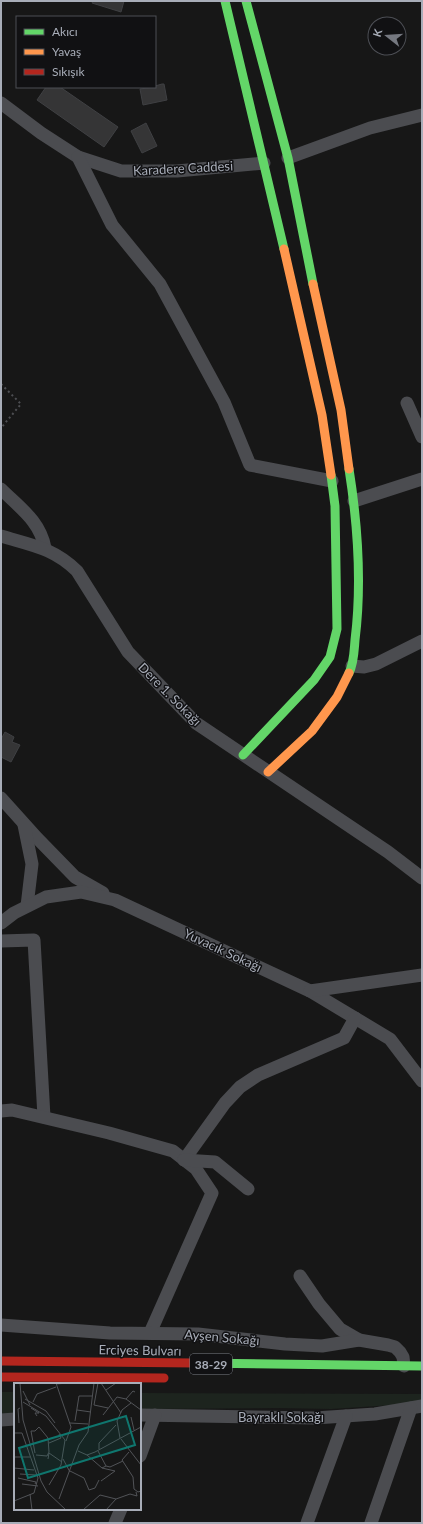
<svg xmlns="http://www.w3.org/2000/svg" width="423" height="1524" font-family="Lato,sans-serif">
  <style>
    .green { fill: #1d241e }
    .building { fill: #353536; stroke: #3f4043 }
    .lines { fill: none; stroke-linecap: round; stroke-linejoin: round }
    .path { stroke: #4d4e52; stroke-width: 2; stroke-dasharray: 2 3; stroke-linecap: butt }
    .street { stroke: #4b4c50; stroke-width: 13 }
    .fast { stroke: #63d668; stroke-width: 9 }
    .slow { stroke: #ff974d; stroke-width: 9 }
    .jam { stroke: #b3261e; stroke-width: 9 }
    .labels { text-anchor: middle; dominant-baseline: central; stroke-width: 3; stroke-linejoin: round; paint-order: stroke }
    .shield { fill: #111113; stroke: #7b7e86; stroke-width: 1 }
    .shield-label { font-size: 12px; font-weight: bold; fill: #a8adb8 }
    .street-label { font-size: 13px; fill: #a8adb8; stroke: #111113 }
    .inset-road { fill: none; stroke: #515357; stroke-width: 1 }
    .view { fill: #0f766e; fill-opacity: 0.15; stroke: #0f766e; stroke-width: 2 }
    .inset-edge { fill: none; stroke: #a8adb8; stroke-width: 2 }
  </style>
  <rect width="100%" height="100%" fill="#171717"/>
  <!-- green -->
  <g class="green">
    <polygon points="1,1392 15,1392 15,1413 1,1414"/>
    <polygon points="140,1393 422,1394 422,1401 393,1405 331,1409 277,1408 140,1409"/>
  </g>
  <!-- building -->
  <g class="building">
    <polygon points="93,1 124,1 121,12 92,3"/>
    <polygon points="162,84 164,84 167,100 143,105 140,89 155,87 155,86"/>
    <polygon points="46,87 60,87 118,127 104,147 37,100"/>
    <polygon points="146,123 157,146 142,153 131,131"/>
    <polygon points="5,732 14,737 12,742 20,745 11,762 1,757 1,739"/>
  </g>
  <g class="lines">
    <!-- path -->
    <polyline class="path" points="1,384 21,404 1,428"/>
    <!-- street -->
    <g class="street">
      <polyline points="1,103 41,133 78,157 121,171 177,171 264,163"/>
      <polyline points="78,157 112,225 160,284 224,402 250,465 332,481"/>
      <polyline points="288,158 370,128 422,115"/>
      <polyline points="407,403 422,437"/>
      <path d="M1,489c19,19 39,32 44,59"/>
      <polyline points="354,501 422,479"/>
      <path d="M1,536c30,9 53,12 76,35l51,81 68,71 192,129 34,26"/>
      <polyline points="352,666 364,667 376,664 422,641"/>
      <polyline points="1,798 37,838 75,877 103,893"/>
      <polyline points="24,825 32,864 27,906"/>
      <polyline points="1,923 14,913 46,897 81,892 115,900 310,991 390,1039 422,1081"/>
      <polyline points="1,941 34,940 44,1117"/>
      <polyline points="310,991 422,975"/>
      <polyline points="1,1111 12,1110 109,1133 173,1151 196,1169 212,1193 150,1333"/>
      <polyline points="184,1160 225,1103 240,1087 258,1075 344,1038 355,1018"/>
      <polyline points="184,1160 215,1162 248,1189"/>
      <polyline points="300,1276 319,1304 340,1329 359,1340"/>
      <polyline points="1,1325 110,1333 198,1334 285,1344 322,1346 359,1340 388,1345 395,1347 400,1352 403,1357 404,1366"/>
      <polyline points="140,1415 315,1418 375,1414 422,1406"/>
      <polyline points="1,1420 15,1419"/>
      <polyline points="140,1456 155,1415"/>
      <polyline points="115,1523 121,1509"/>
      <polyline points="307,1523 346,1416"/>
      <polyline points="371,1523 411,1408"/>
    </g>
    <!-- fast -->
    <g class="fast">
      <polyline points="225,1 284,249"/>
      <polyline points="246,1 288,158 313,284"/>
      <path d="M349,673c5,-10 5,-21 6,-33 7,-56 3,-114 -6,-171"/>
      <polyline points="243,755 314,680 330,657 337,629 335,506 331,475"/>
      <polyline points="194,1363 422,1366"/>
    </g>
    <!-- slow -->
    <g class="slow">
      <polyline points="284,249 322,415 331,475"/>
      <polyline points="313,284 341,410 349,469"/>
      <polyline points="268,772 312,731 337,697 349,673"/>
    </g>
    <!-- jam -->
    <g class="jam">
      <polyline points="1,1361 194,1363"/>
      <polyline points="1,1377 164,1378"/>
    </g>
  </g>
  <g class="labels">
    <!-- shield labels -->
    <rect class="shield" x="190" y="1354" width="42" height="20" rx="3"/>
    <g class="shield-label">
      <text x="211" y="1364">38-29</text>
    </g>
    <!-- street labels -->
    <g class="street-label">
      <text transform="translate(183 168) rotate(-3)">Karadere Caddesi</text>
      <text transform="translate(170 694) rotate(45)">Dere 1. Sokağı</text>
      <text transform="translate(223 950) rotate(25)">Yuvacık Sokağı</text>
      <text transform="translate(222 1337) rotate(5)">Ayşen Sokağı</text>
      <text transform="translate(140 1350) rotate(1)">Erciyes Bulvarı</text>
      <text x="281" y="1417">Bayraklı Sokağı</text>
    </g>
  </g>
  <!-- overview -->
  <g transform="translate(14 1383)">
    <rect width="127" height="127" fill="#171717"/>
    <path class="inset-road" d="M6,0l3,37 18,61 6,11 19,18M42,0l15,44 -5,14M87,0l20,30M42,1l12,-1M92,7l10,-7M9,8l7,14M11,16l21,12 9,12M112,16l7,-8 2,1M9,19l23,14 19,24 -4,25 -12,20M19,19l4,-8 19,-7M80,22l4,-22M80,22l14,3M17,25l8,5h-4l2,3M63,27l14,2M89,32l14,-18 9,2 15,11M117,34l3,13M61,38l4,-25h13M5,40l-1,-14 2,-1M56,40l18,1M0,50h8l16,45 -4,15M106,55l-3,-17 5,-11 9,-7M107,56l20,26M35,60l12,-5 -2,-4M85,66v-6l17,-18M64,68l9,4 8,-3 46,-25M84,68l8,15 -4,2M115,69l-7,8 11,17 1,12 4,3 3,-1M21,70l-4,-22h4l4,-4 9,11 1,14 -2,4 -11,-1M73,72l15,13 13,3 -14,10M0,74h16M34,76l1,-6 13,9M49,76l7,13M92,83l4,1 13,-6M0,85l20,2M56,88l14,7 5,12 6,-2 4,-8M6,91l16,1M4,95l18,4 -1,2M8,101l16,2M16,111l2,16M45,116l20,-54 9,-13 6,-49M0,118l20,-8M69,127l17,-15 16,4 14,-5 7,2 -1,-4M92,127l10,-11"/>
    <path class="view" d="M112,33l9,29 -107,33 -9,-30z"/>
    <rect width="127" height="127" class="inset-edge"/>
  </g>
  <!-- border -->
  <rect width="423" height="1524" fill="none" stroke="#a8adb8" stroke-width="4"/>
  <!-- legend -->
  <rect x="16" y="16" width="140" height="72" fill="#111113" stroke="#4d4f55"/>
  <rect x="24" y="29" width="20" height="6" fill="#63d668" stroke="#4d4f55"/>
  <text x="52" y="36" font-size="12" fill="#a8adb8">Akıcı</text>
  <rect x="24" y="49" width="20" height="6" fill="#ff974d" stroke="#4d4f55"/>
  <text x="52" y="56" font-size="12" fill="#a8adb8">Yavaş</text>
  <rect x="24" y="69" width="20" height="6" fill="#b3261e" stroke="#4d4f55"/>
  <text x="52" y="76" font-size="12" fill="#a8adb8">Sıkışık</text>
  <!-- north arrow -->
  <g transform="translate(387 36) rotate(287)"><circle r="19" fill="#111113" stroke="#4d4f55"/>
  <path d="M0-3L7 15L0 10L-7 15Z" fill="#757880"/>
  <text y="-6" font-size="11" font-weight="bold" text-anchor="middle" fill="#a8adb8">K</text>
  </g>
</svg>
